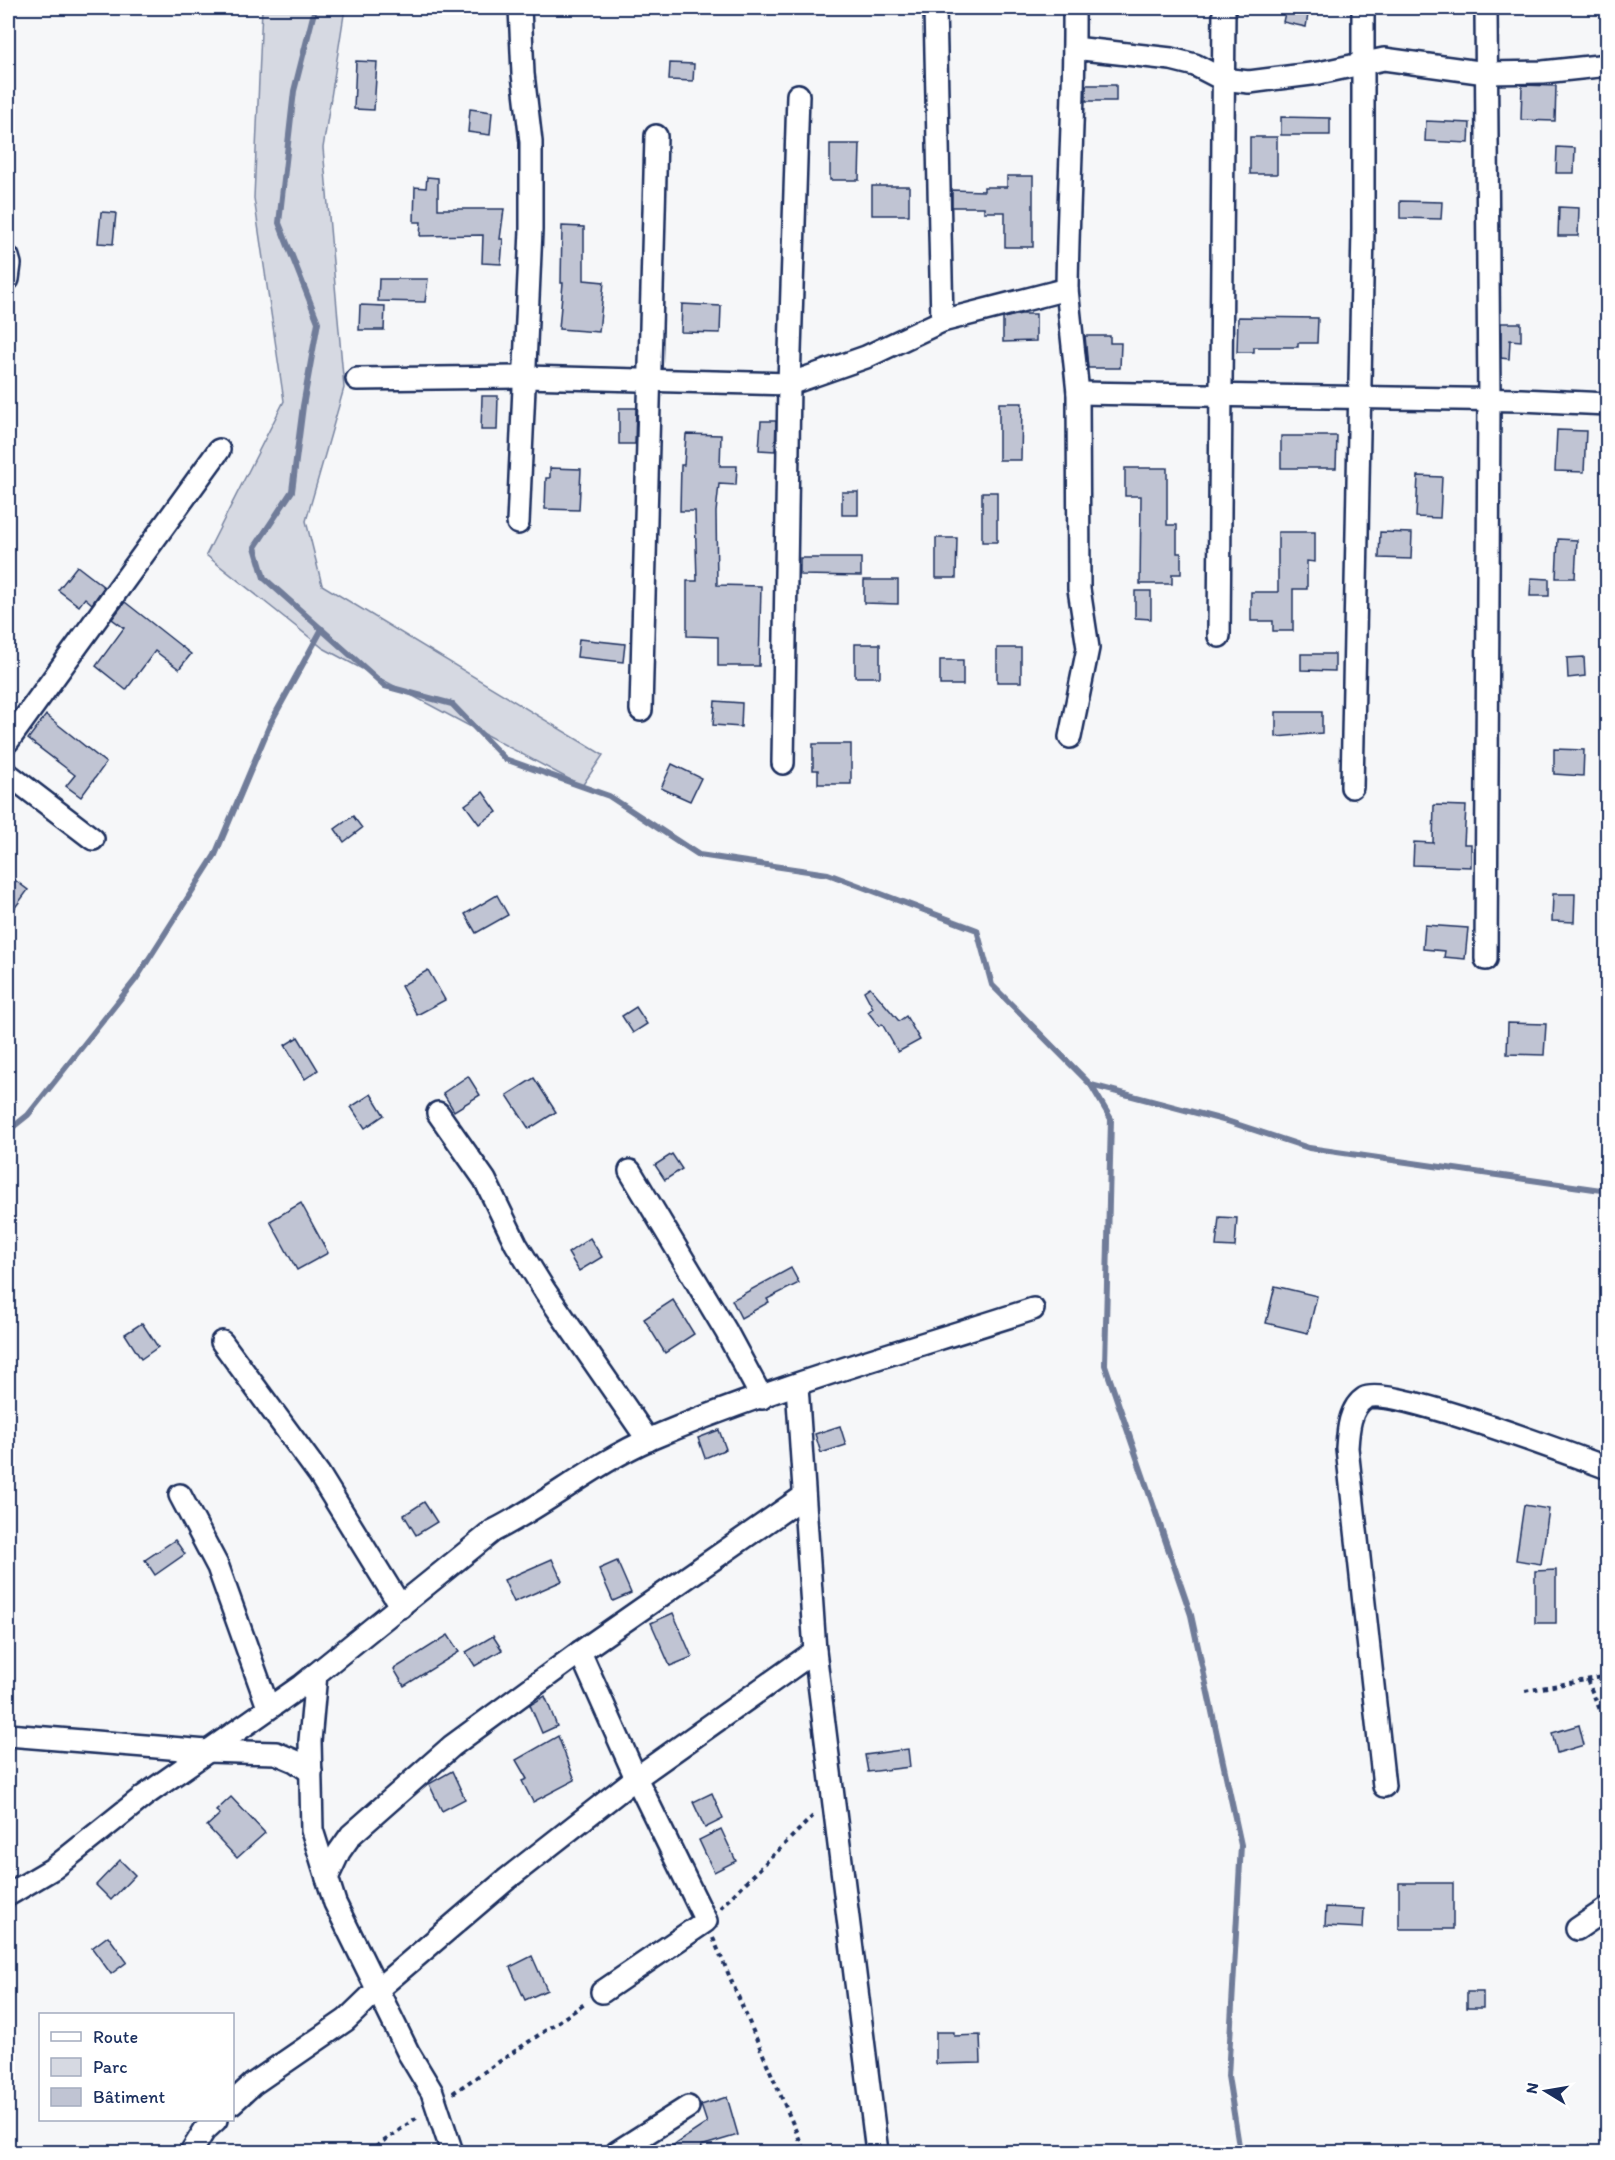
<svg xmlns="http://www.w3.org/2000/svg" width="1615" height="2160" font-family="Itim,sans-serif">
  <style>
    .green { fill: #d6d9e2; stroke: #7884a0; stroke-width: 1.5 }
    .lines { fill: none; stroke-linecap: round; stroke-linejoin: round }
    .stream { stroke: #707c99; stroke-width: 6 }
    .building { fill: #c0c4d3; stroke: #1b2f5e; stroke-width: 1.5 }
    .minor-casing { stroke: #1b2f5e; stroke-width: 26 }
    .path { stroke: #1b2f5e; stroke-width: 4; stroke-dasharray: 4.5 4.5; stroke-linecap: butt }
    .minor { stroke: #fff; stroke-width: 21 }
  </style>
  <rect width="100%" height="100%" fill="#f6f7f9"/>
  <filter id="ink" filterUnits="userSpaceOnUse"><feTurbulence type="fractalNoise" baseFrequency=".0167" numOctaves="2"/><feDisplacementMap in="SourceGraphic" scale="12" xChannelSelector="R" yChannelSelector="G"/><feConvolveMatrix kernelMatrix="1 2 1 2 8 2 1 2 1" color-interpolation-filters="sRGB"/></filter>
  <g filter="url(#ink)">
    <!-- green -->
    <polygon class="green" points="262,8 345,8 323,148 344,388 306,521 322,585 603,755 582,786 323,648 206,555 284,401 254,198"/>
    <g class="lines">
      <!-- stream -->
      <g class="stream">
        <polyline points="315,8 294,91 279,223 318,322 303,406 292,491 255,547 264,578 385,686 452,704 505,759 609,796 699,855 828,874 977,930 992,985 1091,1085 1111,1119 1105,1365 1191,1615 1241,1845 1228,2076 1240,2152"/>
        <polyline points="1091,1085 1227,1121 1309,1148 1608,1191"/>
        <polyline points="8,1131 28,1115 136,979 215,855 271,722 322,629"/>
      </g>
    </g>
    <!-- building -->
    <g class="building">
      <polygon points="1286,8 1309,8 1306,27 1283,22"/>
      <polygon points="356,61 377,62 374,110 354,109"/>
      <polygon points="670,63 694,64 693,81 669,80"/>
      <rect x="1086" y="85" width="30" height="16"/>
      <polygon points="1522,85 1556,86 1555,121 1521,120"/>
      <polygon points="470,109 492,112 490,135 468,132"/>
      <polygon points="1281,117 1330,118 1330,135 1281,135"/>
      <polygon points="1426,121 1470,123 1469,143 1425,141"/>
      <rect x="1250" y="137" width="27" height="37"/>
      <polygon points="830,144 860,144 859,180 830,180"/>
      <polygon points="1557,147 1575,148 1574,173 1556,173"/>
      <polygon points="1007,176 1033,176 1033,247 1005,247 1005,212 984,212 984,207 952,207 952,190 984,191 984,187 1007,187"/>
      <polygon points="427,177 438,178 438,209 504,209 500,239 503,239 501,264 482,263 483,235 420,236 421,222 414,222 415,187 426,188"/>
      <rect x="872" y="186" width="37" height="29"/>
      <polygon points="1400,201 1442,202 1441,219 1400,218"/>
      <polygon points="1559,207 1579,208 1578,236 1558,236"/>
      <polygon points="101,212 116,213 113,244 98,243"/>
      <polygon points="562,226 584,227 584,280 604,282 599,332 559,329 563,283 561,283"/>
      <polygon points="379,279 428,279 425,302 378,301"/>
      <polygon points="682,304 721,306 720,333 681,332"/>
      <polygon points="360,305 385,306 384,330 359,330"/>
      <polygon points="1021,314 1036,314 1036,341 1003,342 1003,318"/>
      <polygon points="1238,317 1318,318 1317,343 1298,343 1298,347 1254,347 1254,352 1237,352"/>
      <polygon points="1501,323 1521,323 1521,341 1510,340 1509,359 1501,358"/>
      <polygon points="1085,336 1110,336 1110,343 1121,343 1120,368 1088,368"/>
      <polygon points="482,396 498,396 497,430 481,430"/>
      <polygon points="999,403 1022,403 1021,460 999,460"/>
      <polygon points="619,408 636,408 635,444 619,444"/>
      <polygon points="761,421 776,421 775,451 759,450"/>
      <polygon points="1557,430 1586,431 1584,472 1555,471"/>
      <polygon points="686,434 721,435 720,466 737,466 736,485 719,484 716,512 717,585 761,586 759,666 718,666 718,637 687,636 687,581 697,581 695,511 680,511 681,465 684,465"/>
      <polygon points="1281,436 1337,436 1336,468 1281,468"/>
      <polygon points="550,468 581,469 579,510 545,509 546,478 550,478"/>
      <polygon points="1125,468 1167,468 1167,525 1177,525 1177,553 1181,553 1181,574 1172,574 1172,584 1140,584 1141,496 1125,496"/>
      <polygon points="1418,476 1442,477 1440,518 1416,517"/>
      <rect x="842" y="492" width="16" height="23"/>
      <rect x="982" y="492" width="15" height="50"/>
      <polygon points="1278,532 1315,532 1315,562 1307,561 1307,589 1293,589 1293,631 1273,631 1273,621 1251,621 1251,592 1278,592"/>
      <polygon points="1380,532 1412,533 1411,559 1379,558"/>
      <polygon points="936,538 957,538 956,578 936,578"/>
      <polygon points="1558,539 1577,540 1575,578 1556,578"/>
      <polygon points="800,558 861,558 861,576 800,575"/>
      <polygon points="77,566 104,587 92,604 85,598 79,606 58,590"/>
      <polygon points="1531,578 1549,579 1549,596 1530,596"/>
      <polygon points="864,580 898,580 898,604 864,603"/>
      <polygon points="1135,591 1151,591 1151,619 1135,618"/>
      <polygon points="125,602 191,654 179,669 155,651 126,690 96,666 124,628 112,619"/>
      <polygon points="579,639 625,644 623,662 577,657"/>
      <rect x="855" y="644" width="25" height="33"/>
      <rect x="997" y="648" width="24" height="34"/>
      <polygon points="1301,654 1335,654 1335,671 1301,670"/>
      <polygon points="1584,657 1585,676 1568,678 1567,658"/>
      <rect x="940" y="660" width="23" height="25"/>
      <polygon points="715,701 742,703 741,727 713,725"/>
      <polygon points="1276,712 1322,712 1322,733 1276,737"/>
      <polygon points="46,715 106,763 81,797 66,786 75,775 28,739"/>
      <polygon points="813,744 851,744 851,784 818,784 818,770 813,770"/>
      <polygon points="1554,749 1584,750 1583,776 1554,774"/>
      <polygon points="672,764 701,778 690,801 661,788"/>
      <polygon points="483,792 497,812 479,824 465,805"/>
      <polygon points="1434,805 1466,806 1464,844 1471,844 1471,867 1413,865 1414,842 1433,843"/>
      <polygon points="353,816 362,828 344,842 335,829"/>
      <polygon points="8,875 28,890 8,917"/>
      <polygon points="1553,894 1575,894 1574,922 1552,921"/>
      <polygon points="497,895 508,915 476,933 465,914"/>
      <polygon points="1425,925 1468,928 1465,959 1444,957 1445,951 1423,949"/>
      <polygon points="428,970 445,1000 417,1015 401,986"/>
      <polygon points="870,987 899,1021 906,1016 920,1040 898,1052 882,1024 879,1026 868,1012 873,1008 864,991"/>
      <polygon points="636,1007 647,1024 633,1033 622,1016"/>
      <polygon points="1508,1023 1546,1024 1544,1055 1507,1054"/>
      <polygon points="298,1037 318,1070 305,1079 285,1045"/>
      <polygon points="468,1076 480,1095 454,1111 443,1093"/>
      <polygon points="534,1078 556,1112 529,1129 507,1095"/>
      <polygon points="371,1094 384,1115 365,1128 351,1107"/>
      <polygon points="672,1154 682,1169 665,1180 655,1165"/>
      <polygon points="301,1203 328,1253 297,1270 270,1221"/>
      <polygon points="1219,1217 1237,1218 1235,1247 1216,1246"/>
      <polygon points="590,1238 602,1257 579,1271 568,1253"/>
      <polygon points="791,1268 799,1283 767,1299 769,1302 741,1318 732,1300"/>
      <polygon points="1275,1286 1317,1296 1308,1333 1266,1323"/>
      <polygon points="673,1300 694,1334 665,1353 644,1319"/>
      <polygon points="142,1323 158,1347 141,1359 125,1334"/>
      <polygon points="840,1426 846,1445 821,1453 815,1434"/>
      <polygon points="719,1430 726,1449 705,1458 698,1438"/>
      <polygon points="424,1502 437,1522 416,1535 404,1515"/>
      <polygon points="1524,1505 1549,1509 1541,1564 1516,1560"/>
      <polygon points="175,1540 185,1554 155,1575 145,1560"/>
      <polygon points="552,1559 562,1581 514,1602 504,1580"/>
      <polygon points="617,1561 631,1593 613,1601 599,1569"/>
      <polygon points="1556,1570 1556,1623 1535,1623 1535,1571"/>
      <polygon points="673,1613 692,1657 670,1666 651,1623"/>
      <polygon points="448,1635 459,1652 404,1686 394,1669"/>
      <polygon points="493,1636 502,1650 475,1666 466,1652"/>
      <polygon points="545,1696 557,1726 542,1733 530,1705"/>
      <polygon points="1579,1725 1584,1745 1557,1753 1552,1733"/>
      <polygon points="558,1736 575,1780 533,1802 522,1781 527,1779 516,1760"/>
      <polygon points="908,1749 910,1767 868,1772 865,1755"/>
      <polygon points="452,1771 465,1799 442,1811 429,1784"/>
      <polygon points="712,1793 723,1819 705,1828 693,1802"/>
      <polygon points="231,1797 265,1833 237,1858 207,1826 220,1814 216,1811"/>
      <polygon points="721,1829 736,1861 714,1872 699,1840"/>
      <polygon points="120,1860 135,1875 111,1900 96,1885"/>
      <rect x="1399" y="1883" width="54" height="46"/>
      <polygon points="1326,1907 1364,1909 1363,1928 1325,1926"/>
      <polygon points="108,1936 127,1962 111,1974 92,1948"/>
      <polygon points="532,1956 547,1990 525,2000 510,1967"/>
      <rect x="1467" y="1992" width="16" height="16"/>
      <polygon points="936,2032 954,2032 954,2036 980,2035 981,2063 936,2064"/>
      <polygon points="727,2097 738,2135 701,2146 705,2152 663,2152 707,2123 701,2105"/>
    </g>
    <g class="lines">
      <!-- minor casing -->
      <g class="minor-casing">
        <g id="minor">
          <polyline points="935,8 942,321"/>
          <polyline points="1074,48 1171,59 1195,65 1222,79 1249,82 1319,73 1384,59 1486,73 1543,72 1608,65"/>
          <polyline points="8,257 10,264 8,279"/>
          <polyline points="1067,289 1078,393 1079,589 1088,648 1070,737"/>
          <path d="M357,379l168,-2 264,7 77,-27 76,-36 125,-32c1,-94 8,-187 7,-281"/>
          <polyline points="1078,393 1521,400 1608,404"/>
          <polyline points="518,523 531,230 531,142 523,74 520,8"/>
          <polyline points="1219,636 1224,8"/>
          <polyline points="641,710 656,136"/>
          <polyline points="8,741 219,450"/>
          <polyline points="783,763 789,384 798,95"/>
          <polyline points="8,774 93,839"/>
          <polyline points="1352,787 1363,229 1363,8"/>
          <polyline points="1486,959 1489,400 1486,8"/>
          <polyline points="438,1113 485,1180 516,1244 545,1291 648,1440"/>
          <polyline points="630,1171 726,1331 762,1398"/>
          <polyline points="222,1342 319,1474 401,1607"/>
          <polyline points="797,1386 815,1651 877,2152"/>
          <polyline points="180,1495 218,1567 268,1707"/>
          <polyline points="580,1652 636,1778 706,1921 602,1992"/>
          <polyline points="316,1674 310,1741 312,1830 335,1903 408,2052 432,2092 452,2152"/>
          <polyline points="8,1735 207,1751 276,1753 295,1761 311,1772"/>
          <path d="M1384,1786l-37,-338c1,-16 2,-40 18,-50 23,-13 209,58 243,70"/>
          <polyline points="327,1878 339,1852 351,1835 452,1746 580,1652 804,1496"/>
          <path d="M8,1895l46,-27 90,-72 157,-110 192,-155c54,-27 102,-68 157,-92 122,-52 257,-89 383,-130"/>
          <polyline points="1577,1929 1608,1908"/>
          <polyline points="232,2103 253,2084 346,2020 378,1989 507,1879 636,1778 815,1651"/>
          <polyline points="191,2152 204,2131 216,2120"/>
          <polyline points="617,2152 688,2107"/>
        </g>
      </g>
      <!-- path -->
      <g class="path">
        <polyline points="1587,1680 1608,1728"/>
        <polyline points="1525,1691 1608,1676"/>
        <polyline points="720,1908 815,1814"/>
        <polyline points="713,1938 805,2152"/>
        <polyline points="453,2093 586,2003"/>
        <polyline points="369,2152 419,2116"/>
      </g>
      <!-- minor -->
      <use href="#minor" class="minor"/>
    </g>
  </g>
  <!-- margin -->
  <rect width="1615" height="2160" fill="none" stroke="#fff" stroke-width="30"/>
  <rect x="15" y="15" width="1585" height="2130" fill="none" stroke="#1b2f5e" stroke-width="2" filter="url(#ink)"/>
  <!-- legend -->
  <rect x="39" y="2013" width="195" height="108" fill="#ffffff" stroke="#a4acbf" stroke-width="1.5"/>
  <rect x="51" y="2032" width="30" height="9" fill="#ffffff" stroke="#a4acbf" stroke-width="1.5"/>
  <text x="93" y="2043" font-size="18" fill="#1b2f5e">Route</text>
  <rect x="51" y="2058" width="30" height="18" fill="#d6d9e2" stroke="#a4acbf" stroke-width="1.5"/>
  <text x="93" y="2073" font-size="18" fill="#1b2f5e">Parc</text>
  <rect x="51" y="2088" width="30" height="18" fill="#c0c4d3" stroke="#a4acbf" stroke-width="1.5"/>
  <text x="93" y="2103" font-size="18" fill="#1b2f5e">Bâtiment</text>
  <!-- north arrow -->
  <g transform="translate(1546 2091) rotate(281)" stroke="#ffffff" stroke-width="4.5" paint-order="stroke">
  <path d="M0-4.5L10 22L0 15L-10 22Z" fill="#1b2f5e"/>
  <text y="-9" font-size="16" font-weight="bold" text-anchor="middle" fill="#1b2f5e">N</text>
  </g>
</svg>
